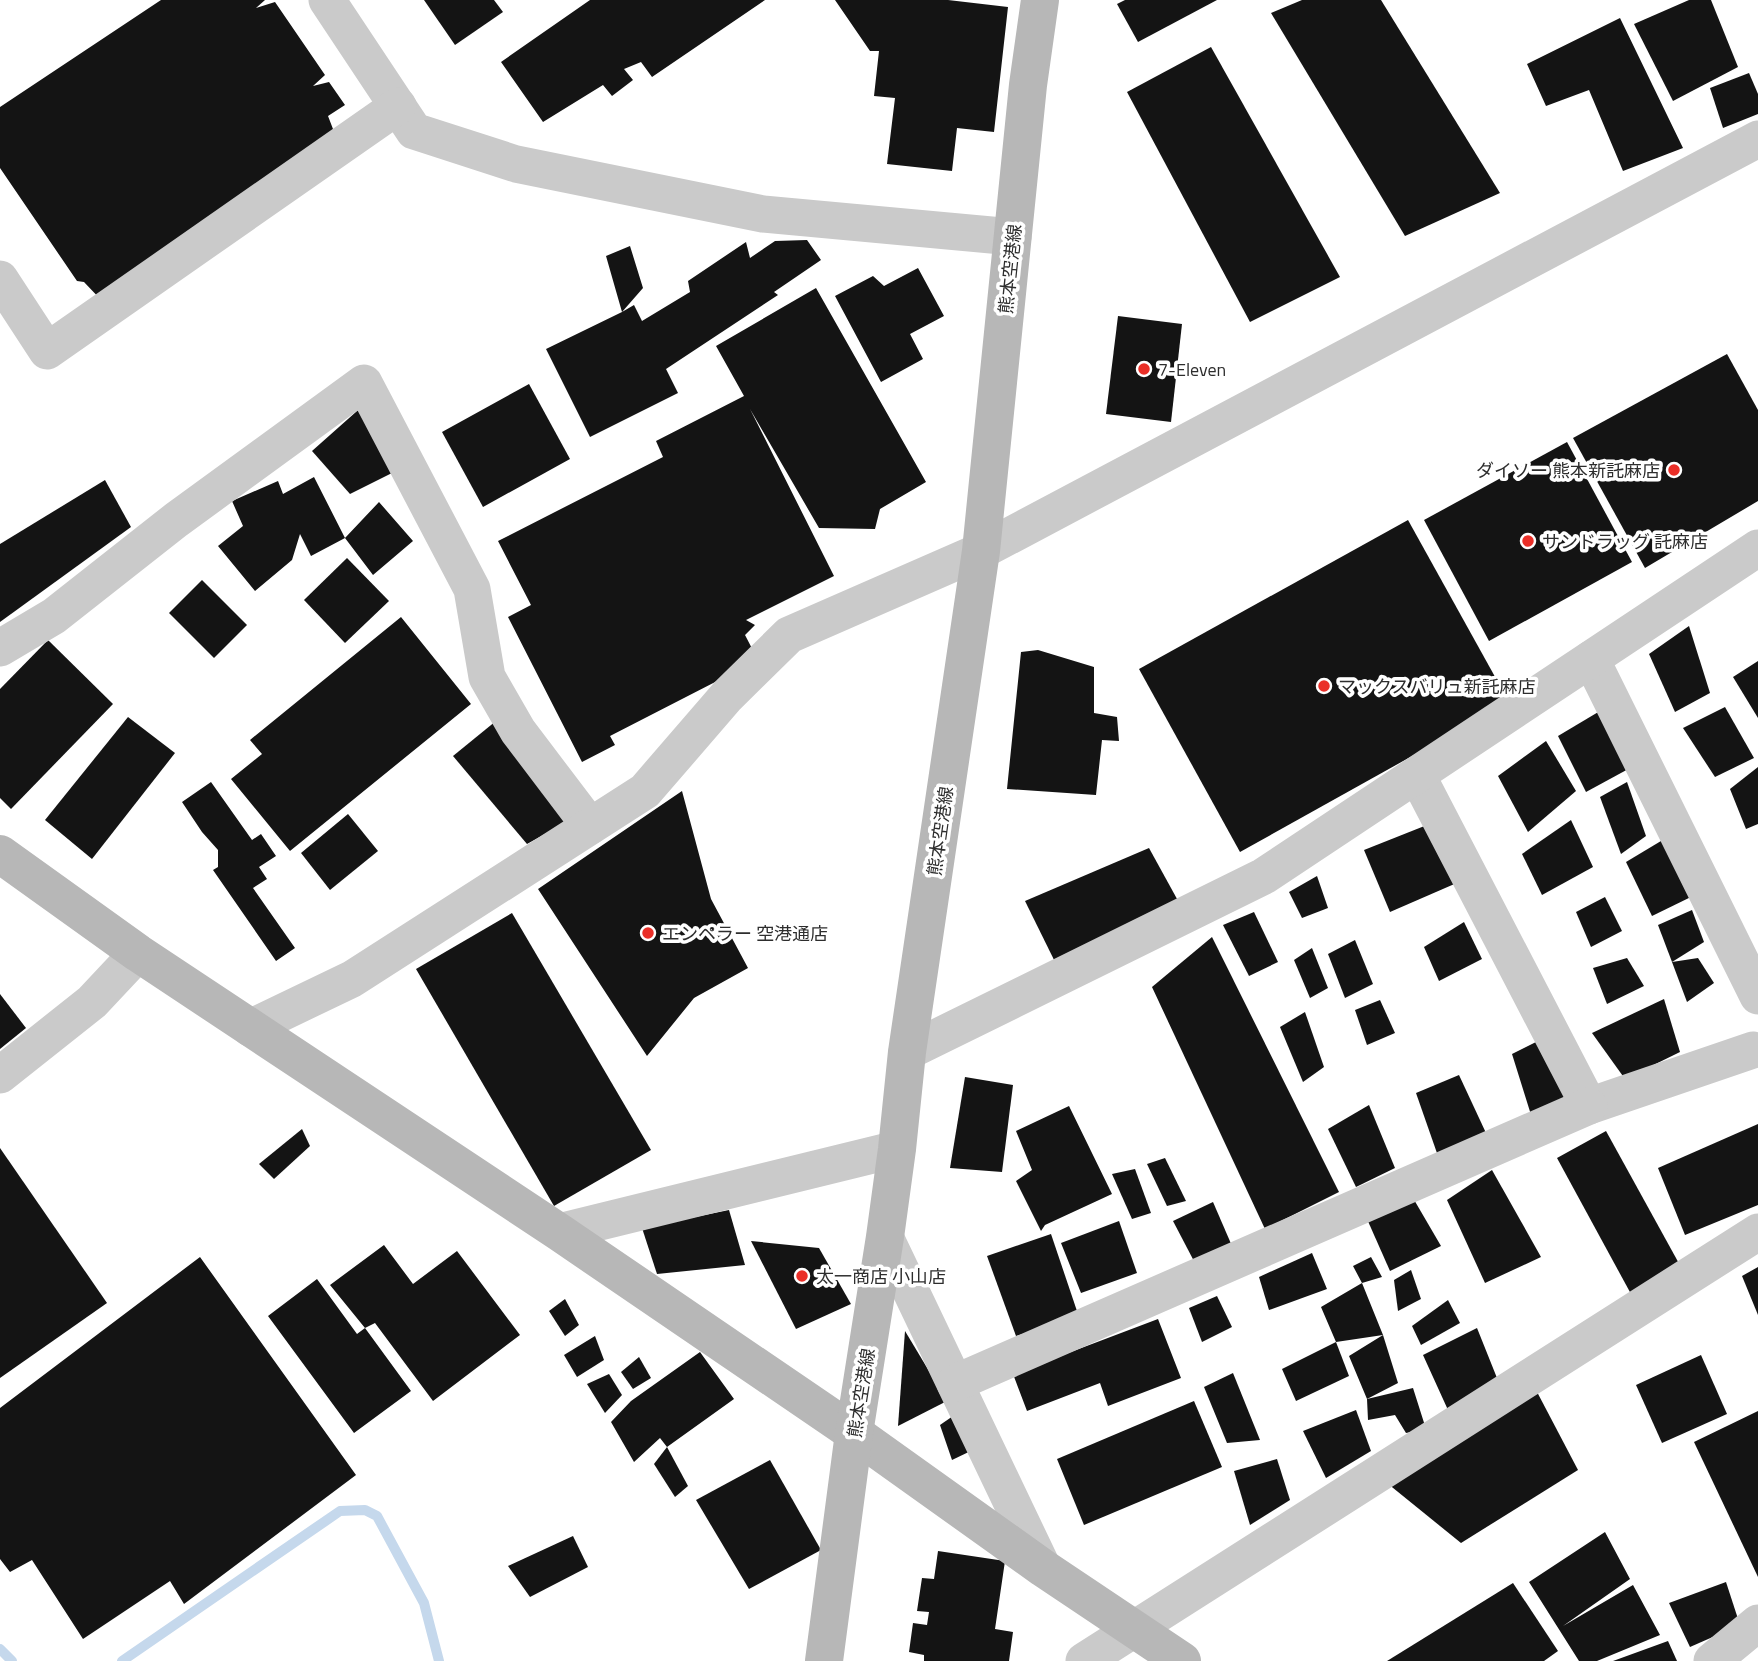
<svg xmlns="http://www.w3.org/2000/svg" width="1758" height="1661" font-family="'Titillium Web','Noto Sans JP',sans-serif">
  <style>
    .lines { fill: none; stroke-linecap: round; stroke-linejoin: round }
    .stream { stroke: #c5d8ec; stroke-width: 10 }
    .building { fill: #141414 }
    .street { stroke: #cacaca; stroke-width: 37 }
    .secondary { stroke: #b7b7b7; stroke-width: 38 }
    .poi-dot { fill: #ea2f28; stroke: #fff; stroke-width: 2.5 }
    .labels { text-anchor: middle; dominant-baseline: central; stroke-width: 7; stroke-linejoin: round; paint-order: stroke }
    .street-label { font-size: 18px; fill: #2d2d2d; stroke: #fff }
    .poi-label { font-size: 18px; fill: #2d2d2d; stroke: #fff; text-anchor: start }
  </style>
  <rect width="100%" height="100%" fill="#fff"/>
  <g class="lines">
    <!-- stream -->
    <g class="stream">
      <polyline points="0,1649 12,1661"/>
      <polyline points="122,1661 340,1511 365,1510 377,1516 424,1603 439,1661"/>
    </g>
  </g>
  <!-- building -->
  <g class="building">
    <polygon points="161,0 265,0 256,8 275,2 325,75 313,86 329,82 345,105 328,116 338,142 104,303 84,282 77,281 0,168 0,107"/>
    <polygon points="424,0 494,0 503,12 455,45"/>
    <polygon points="590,0 765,0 652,77 641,62 624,69 633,80 612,96 603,85 543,122 501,62"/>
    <polygon points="835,0 948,0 1008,7 994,132 957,128 952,171 887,164 895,98 874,96 879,51 870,51"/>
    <polygon points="1125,0 1217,0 1138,42 1117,4"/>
    <polygon points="1302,0 1381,0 1500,193 1405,236 1271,13"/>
    <polygon points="1689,0 1711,0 1738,67 1673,101 1634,24"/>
    <polygon points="1620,18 1683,148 1623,171 1589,90 1546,106 1527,64"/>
    <polygon points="1211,47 1340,277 1250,322 1127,92"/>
    <polygon points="1749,73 1758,94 1758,114 1723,128 1710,88"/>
    <polygon points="807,240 821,260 774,292 778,295 666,369 678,393 590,437 546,349 622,312 606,256 630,246 643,288 622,312 634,305 642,321 690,292 688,281 746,242 750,258 775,241"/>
    <polygon points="918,268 944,316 910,334 923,359 881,382 835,296 873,276 884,286"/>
    <polygon points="816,288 926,482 880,509 875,529 819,528 750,409 834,576 746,620 755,625 745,635 758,660 610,736 615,745 582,762 508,617 531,605 498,541 663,457 656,441 744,396 716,346"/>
    <polygon points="1118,316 1182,324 1171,422 1106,414"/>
    <polygon points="1727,354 1758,410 1758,501 1645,568 1573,438"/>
    <polygon points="529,384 570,459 483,507 442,432"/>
    <polygon points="366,403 398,470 350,494 312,451"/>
    <polygon points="1567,442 1632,562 1489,641 1424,520"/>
    <polygon points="314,477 345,538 379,502 413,541 373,575 345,538 311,556 300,534 292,560 255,591 218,546 243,526 232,501 278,481 283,494"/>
    <polygon points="105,480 131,527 0,622 0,544"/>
    <polygon points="1408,520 1509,702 1240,852 1139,669"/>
    <polygon points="347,558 389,601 345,643 304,600"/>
    <polygon points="202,580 247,625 214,658 169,613"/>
    <polygon points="401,617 471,704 290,851 231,779 262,754 250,740"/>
    <polygon points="1689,626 1710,693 1675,712 1649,654"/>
    <polygon points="48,640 113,704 11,809 0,798 0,689"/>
    <polygon points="1038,650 1094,667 1094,713 1117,717 1119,741 1102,740 1096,795 1007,789 1021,652"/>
    <polygon points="1758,661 1758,718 1733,677"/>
    <polygon points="1725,707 1754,758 1715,777 1683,728"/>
    <polygon points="1605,708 1632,767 1586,792 1558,736"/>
    <polygon points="507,712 581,814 527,844 453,756"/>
    <polygon points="128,717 175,753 92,859 45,820"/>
    <polygon points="1546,741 1576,791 1528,832 1498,776"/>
    <polygon points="1758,767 1758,824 1746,829 1730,789"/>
    <polygon points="211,782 252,840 261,834 276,856 259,867 267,879 253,888 295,948 276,961 213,870 218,867 218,850 202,832 182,802"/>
    <polygon points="1627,782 1646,836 1621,854 1600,797"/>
    <polygon points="682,791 711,899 748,968 694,998 647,1056 538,889"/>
    <polygon points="348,814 378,851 330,890 301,853"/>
    <polygon points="1571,820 1593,867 1542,895 1522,854"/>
    <polygon points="1432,823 1459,882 1390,912 1364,850"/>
    <polygon points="1666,838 1695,895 1652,916 1626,862"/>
    <polygon points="1149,848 1182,908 1059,970 1025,901"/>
    <polygon points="1317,876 1328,908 1302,918 1289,892"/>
    <polygon points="1605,897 1622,931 1591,947 1576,912"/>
    <polygon points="1692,910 1704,942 1672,962 1658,925"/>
    <polygon points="1254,912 1278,962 1249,976 1223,925"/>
    <polygon points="512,913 651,1150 554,1206 416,969"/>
    <polygon points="1464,922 1482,959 1439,981 1424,947"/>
    <polygon points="1212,937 1339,1192 1265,1229 1152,987"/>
    <polygon points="1355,940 1373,984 1345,998 1328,954"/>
    <polygon points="1312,948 1328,988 1310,998 1294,960"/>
    <polygon points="1627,958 1644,986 1607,1004 1593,968"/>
    <polygon points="1698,958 1714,983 1687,1002 1672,962"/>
    <polygon points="0,994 26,1028 0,1049"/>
    <polygon points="1664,999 1680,1052 1625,1079 1592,1033"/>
    <polygon points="1380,1000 1395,1033 1367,1045 1355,1010"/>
    <polygon points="1305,1012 1324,1067 1303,1082 1280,1027"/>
    <polygon points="1536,1042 1570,1099 1532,1118 1512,1054"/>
    <polygon points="1459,1075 1486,1133 1438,1156 1416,1093"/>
    <polygon points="965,1077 1013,1085 1002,1172 950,1168"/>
    <polygon points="1369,1105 1395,1168 1356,1187 1328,1129"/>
    <polygon points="1069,1106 1112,1194 1045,1225 1041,1231 1016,1181 1032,1170 1016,1131"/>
    <polygon points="1758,1124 1758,1205 1685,1235 1658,1168"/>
    <polygon points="302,1129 310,1146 274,1179 259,1164"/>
    <polygon points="1606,1131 1687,1278 1637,1305 1557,1158"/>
    <polygon points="0,1148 107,1303 0,1378"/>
    <polygon points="1165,1158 1186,1201 1167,1206 1147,1164"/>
    <polygon points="1135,1169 1151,1213 1132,1219 1112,1174"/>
    <polygon points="1492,1170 1541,1257 1485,1283 1447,1200"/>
    <polygon points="1413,1198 1441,1246 1390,1271 1367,1219"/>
    <polygon points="1213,1202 1232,1246 1196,1265 1173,1221"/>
    <polygon points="729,1210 745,1265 657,1274 642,1228"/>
    <polygon points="1119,1221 1137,1273 1081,1293 1061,1243"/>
    <polygon points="1051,1234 1079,1317 1016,1336 987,1256"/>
    <polygon points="751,1241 819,1248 851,1304 796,1329"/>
    <polygon points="384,1245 413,1284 457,1251 520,1335 433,1401 375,1323 365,1328 330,1285"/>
    <polygon points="1312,1253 1327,1289 1269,1310 1259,1277"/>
    <polygon points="200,1257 356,1475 184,1604 170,1581 83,1639 32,1560 10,1572 0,1559 0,1408"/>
    <polygon points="1371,1257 1382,1277 1362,1283 1383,1335 1398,1383 1367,1399 1349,1356 1383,1335 1336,1342 1321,1307 1362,1283 1353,1266"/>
    <polygon points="1758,1267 1758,1315 1742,1276"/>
    <polygon points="1411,1270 1421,1299 1398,1311 1394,1280"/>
    <polygon points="317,1279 357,1334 365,1328 411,1391 354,1433 268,1316"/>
    <polygon points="1217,1296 1232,1327 1202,1342 1189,1308"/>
    <polygon points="565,1299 579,1325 565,1336 549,1311"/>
    <polygon points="1448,1300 1460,1323 1421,1345 1412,1326"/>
    <polygon points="1158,1319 1181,1378 1108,1406 1100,1383 1027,1411 1013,1374"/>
    <polygon points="1477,1328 1497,1378 1448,1410 1423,1355"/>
    <polygon points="905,1331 947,1401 898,1426"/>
    <polygon points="595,1336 604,1360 577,1377 564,1355"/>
    <polygon points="1336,1342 1349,1376 1296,1401 1282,1369"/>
    <polygon points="700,1352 734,1399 667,1447 660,1438 634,1462 611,1422 631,1401"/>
    <polygon points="1701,1355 1727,1414 1662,1443 1636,1385"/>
    <polygon points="639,1357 651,1378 633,1389 621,1372"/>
    <polygon points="1233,1373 1260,1440 1227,1443 1204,1387"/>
    <polygon points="609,1374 622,1395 605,1413 587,1384"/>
    <polygon points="1413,1388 1426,1429 1406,1433 1395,1415 1368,1420 1367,1399"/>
    <polygon points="1536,1390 1578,1470 1461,1543 1382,1479"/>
    <polygon points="1194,1401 1222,1467 1084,1525 1057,1459"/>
    <polygon points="966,1407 977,1448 952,1460 940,1425"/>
    <polygon points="1356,1410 1371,1451 1326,1478 1303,1431"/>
    <polygon points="1758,1411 1758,1577 1694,1442"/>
    <polygon points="667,1447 688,1486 675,1497 654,1464"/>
    <polygon points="1277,1459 1290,1500 1250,1525 1234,1471"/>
    <polygon points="770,1460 821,1550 749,1589 696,1500"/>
    <polygon points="1605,1532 1630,1579 1563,1626 1633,1585 1660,1635 1597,1661 1579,1661 1529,1582"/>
    <polygon points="573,1536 588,1567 530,1597 508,1566"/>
    <polygon points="938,1551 1005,1561 995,1629 1013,1632 1009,1661 924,1661 924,1655 909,1652 913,1623 927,1625 929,1612 917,1611 922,1578 934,1579"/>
    <polygon points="1726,1582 1740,1625 1690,1647 1669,1603"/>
    <polygon points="1513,1583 1558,1651 1544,1661 1387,1661"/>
    <polygon points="1668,1641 1677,1661 1613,1661"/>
  </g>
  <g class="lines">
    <!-- street -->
    <g class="street">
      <polyline points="327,0 414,131 516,164 763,214 1013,237"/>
      <polyline points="0,279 47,351 398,106"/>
      <polyline points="0,648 54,616 176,520 364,383 472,589 487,677 518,731 590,826"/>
      <polyline points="1591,659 1758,996"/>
      <polyline points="1417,775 1589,1106 1753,1050"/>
      <polyline points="250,1028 352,979 645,791 727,696 789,635 981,551 1758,139"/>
      <polyline points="907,1052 1264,876 1758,548"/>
      <polyline points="0,1075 92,1002 138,953"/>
      <polyline points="559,1232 897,1149"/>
      <polyline points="885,1237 1043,1568"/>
      <polyline points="955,1383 1589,1106"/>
      <polyline points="1084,1661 1758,1232"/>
      <polyline points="1712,1661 1758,1623"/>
    </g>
    <!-- secondary -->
    <g class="secondary">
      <polyline points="0,854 138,953 559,1232 854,1433 1043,1568 1182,1661"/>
      <polyline points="824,1661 854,1433 885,1237 897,1149 907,1052 981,551 1028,85 1040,0"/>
    </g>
  </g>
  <!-- markers -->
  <g class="poi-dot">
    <circle cx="1144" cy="369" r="7"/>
    <circle cx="1674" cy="470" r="7"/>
    <circle cx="1528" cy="541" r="7"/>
    <circle cx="1324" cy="686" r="7"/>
    <circle cx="648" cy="933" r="7"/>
    <circle cx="802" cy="1276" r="7"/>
  </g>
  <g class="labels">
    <!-- street labels -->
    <g class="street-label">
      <text transform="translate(1010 269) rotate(-84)">熊本空港線</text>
      <text transform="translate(940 831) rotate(-82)">熊本空港線</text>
      <text transform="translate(861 1393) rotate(-81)">熊本空港線</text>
    </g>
    <!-- poi labels -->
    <g class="poi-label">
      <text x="1158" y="369">7-Eleven</text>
      <text x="1660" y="470" text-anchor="end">ダイソー 熊本新託麻店</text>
      <text x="1542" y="541">サンドラッグ 託麻店</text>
      <text x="1338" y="686">マックスバリュ新託麻店</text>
      <text x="662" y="933">エンペラー 空港通店</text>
      <text x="816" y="1276">太一商店 小山店</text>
    </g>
  </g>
</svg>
